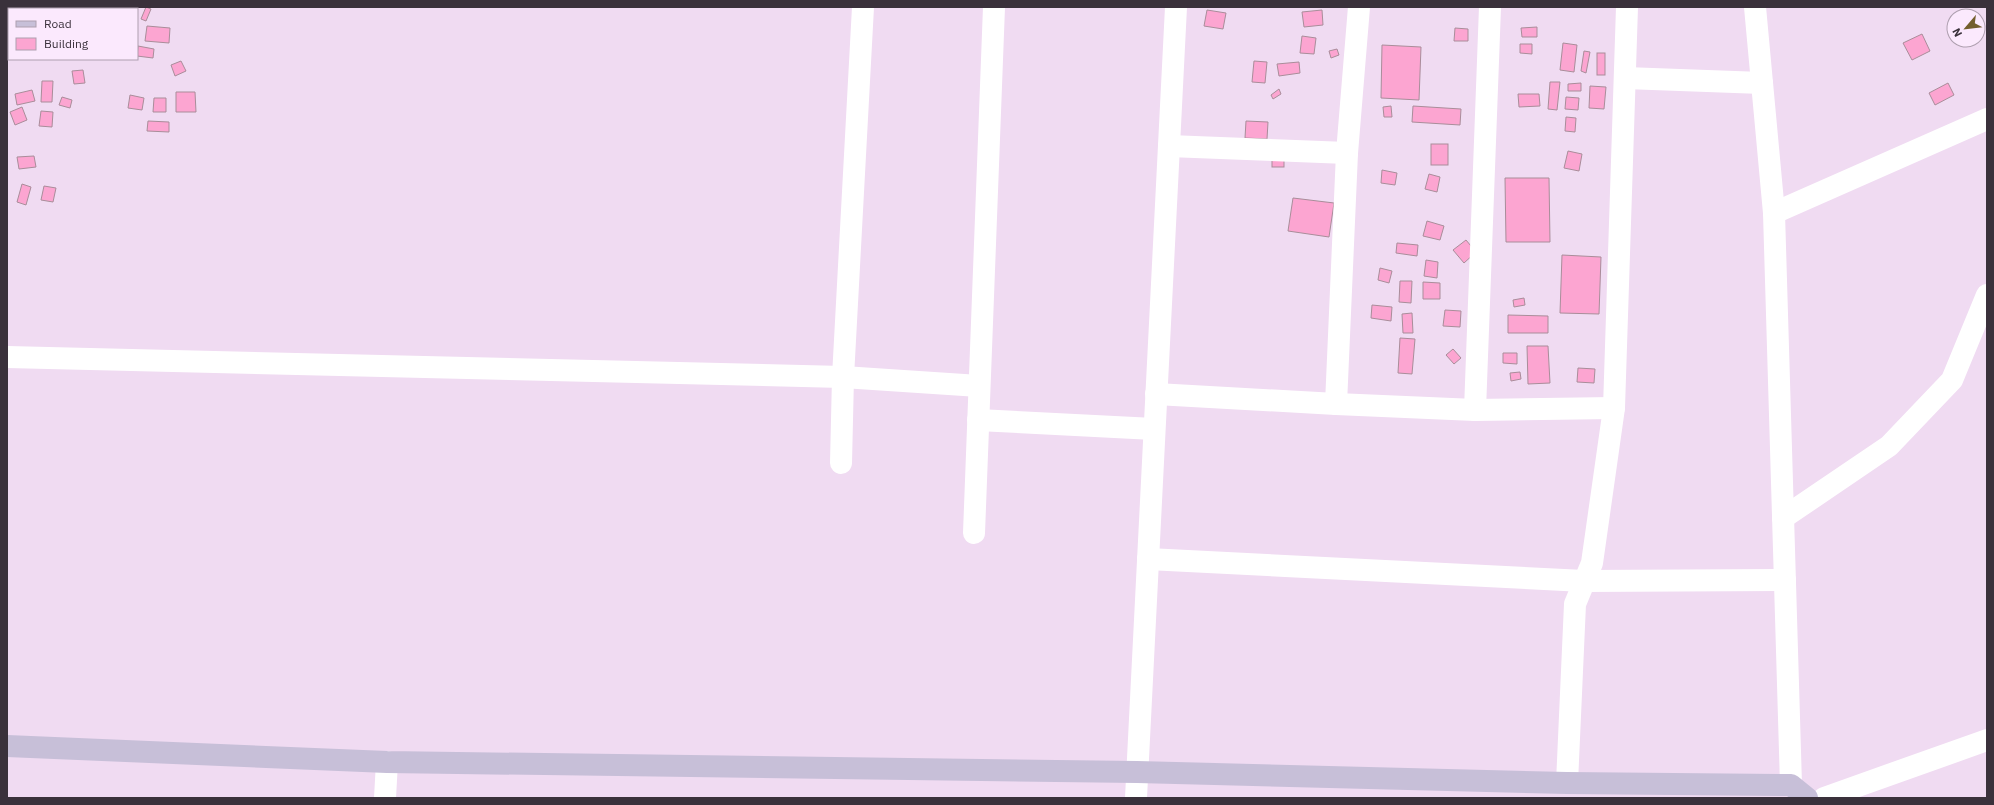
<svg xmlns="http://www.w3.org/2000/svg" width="1994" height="805" font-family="'IBM Plex Sans',sans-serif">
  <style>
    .building { fill: #fca5d1; stroke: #a98d9a }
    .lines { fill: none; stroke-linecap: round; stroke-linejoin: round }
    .minor { stroke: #fff; stroke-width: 22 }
    .major { stroke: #c7bfd8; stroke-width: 22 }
  </style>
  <rect width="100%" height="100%" fill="#f0dbf2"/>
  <!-- building -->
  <g class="building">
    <polygon points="146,7 151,9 146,21 141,19"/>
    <polygon points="1207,10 1226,13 1223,29 1204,26"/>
    <polygon points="1322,10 1323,25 1304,27 1302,12"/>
    <polygon points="147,26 170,28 169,43 145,41"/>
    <polygon points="1537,27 1537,37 1522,37 1521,28"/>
    <polygon points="1455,28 1468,29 1468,41 1454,41"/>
    <polygon points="1922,34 1930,51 1912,60 1903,43"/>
    <polygon points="1302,36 1316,38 1314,54 1300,53"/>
    <polygon points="1563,43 1577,45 1574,72 1560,70"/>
    <polygon points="1520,44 1532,44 1532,54 1520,53"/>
    <polygon points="1382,45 1421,47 1419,100 1381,98"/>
    <polygon points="138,46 154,49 153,58 137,56"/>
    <polygon points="1337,49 1339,55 1331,58 1329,51"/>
    <polygon points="1584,51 1590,52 1586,73 1581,71"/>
    <rect x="1597" y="53" width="8" height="22"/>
    <polygon points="181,61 186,71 175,76 171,65"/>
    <polygon points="1254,61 1267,62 1265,83 1252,82"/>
    <polygon points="1299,62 1300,73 1279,76 1277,64"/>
    <polygon points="83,70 85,83 74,84 72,71"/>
    <polygon points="42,81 53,81 52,102 41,102"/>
    <polygon points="1550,82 1560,82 1557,110 1548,109"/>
    <polygon points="1581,83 1581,91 1568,91 1568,84"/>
    <polygon points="1948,83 1954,95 1935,105 1929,93"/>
    <polygon points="1590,86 1606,87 1604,109 1589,108"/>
    <polygon points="1279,89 1281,94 1273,99 1271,95"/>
    <polygon points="32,90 35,101 17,105 15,94"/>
    <polygon points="176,92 195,92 196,112 176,112"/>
    <polygon points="1518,94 1539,94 1540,106 1519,107"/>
    <polygon points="130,95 144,98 142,110 128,108"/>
    <polygon points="62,97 72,100 70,108 59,105"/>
    <polygon points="1566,97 1579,98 1578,110 1565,109"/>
    <polygon points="154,98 166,98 166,112 153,112"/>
    <polygon points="1391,106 1392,117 1384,117 1383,107"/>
    <polygon points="1413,106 1461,109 1460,125 1412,122"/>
    <polygon points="22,107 27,120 15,125 10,112"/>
    <polygon points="41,111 53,112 52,127 39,126"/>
    <polygon points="1566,117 1576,118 1575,132 1565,131"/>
    <polygon points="148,121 169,122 169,132 147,131"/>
    <polygon points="1246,121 1268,122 1267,139 1245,138"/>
    <rect x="1431" y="144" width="17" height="21"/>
    <polygon points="1568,151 1582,154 1579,171 1564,168"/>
    <rect x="1272" y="154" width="12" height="13"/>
    <polygon points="34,156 36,167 19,169 17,157"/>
    <polygon points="1382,170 1397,173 1395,185 1381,183"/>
    <polygon points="1429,174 1440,177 1437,192 1425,189"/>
    <polygon points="1505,178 1549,178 1550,242 1506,242"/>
    <polygon points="22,184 31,187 26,205 17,202"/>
    <polygon points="44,186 56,188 53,202 41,200"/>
    <polygon points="1293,198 1334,203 1329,237 1288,231"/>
    <polygon points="1427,221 1444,226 1440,240 1423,236"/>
    <polygon points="1466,240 1476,252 1464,263 1453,250"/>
    <polygon points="1397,243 1418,245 1417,256 1396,253"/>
    <polygon points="1562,255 1601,257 1599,314 1560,313"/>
    <polygon points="1426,260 1438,262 1437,278 1424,276"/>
    <polygon points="1380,268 1392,271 1389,283 1378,280"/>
    <polygon points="1400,281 1412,281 1411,303 1399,302"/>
    <polygon points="1423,282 1440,283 1440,299 1423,299"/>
    <polygon points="1524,298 1525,305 1514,307 1513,300"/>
    <polygon points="1372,305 1392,307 1391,321 1371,318"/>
    <polygon points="1445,310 1461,311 1460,327 1443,326"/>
    <polygon points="1412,313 1413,333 1403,333 1402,314"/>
    <polygon points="1508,315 1548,316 1548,333 1508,333"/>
    <polygon points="1400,338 1415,339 1412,374 1398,373"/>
    <polygon points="1527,346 1548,346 1550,383 1528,384"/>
    <polygon points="1453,349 1461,358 1454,364 1446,355"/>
    <polygon points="1503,353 1517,353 1517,364 1503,363"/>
    <polygon points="1578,368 1595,369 1594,383 1577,382"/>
    <polygon points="1520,372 1521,379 1511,381 1510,373"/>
  </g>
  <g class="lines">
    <!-- minor -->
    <g class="minor">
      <polyline points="1755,7 1774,213 1791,785"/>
      <polyline points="1625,78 1762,83"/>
      <polyline points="1169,146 1347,153"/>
      <polyline points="1774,213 1987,119"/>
      <polyline points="7,357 843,377 979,386"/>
      <polyline points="1156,394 1336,404 1475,410 1614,408"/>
      <polyline points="1336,404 1347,153 1359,7"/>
      <polyline points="1475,410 1490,7"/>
      <polyline points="978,420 1154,429"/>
      <polyline points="841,463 843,377 863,7"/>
      <polyline points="1783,518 1889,446 1952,380 1987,295"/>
      <polyline points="974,533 994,7"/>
      <polyline points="1148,559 1584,581 1785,580"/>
      <polyline points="1567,783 1575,604 1592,563 1614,408 1627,7"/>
      <polyline points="385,798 387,762"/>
      <polyline points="1136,798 1176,7"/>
      <polyline points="1824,798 1987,740"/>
    </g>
    <!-- major -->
    <polyline class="major" points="7,746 387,762 1137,772 1567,783 1791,785 1807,798"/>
  </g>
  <!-- border -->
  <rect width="1994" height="805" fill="none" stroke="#3a313b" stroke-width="16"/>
  <!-- legend -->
  <rect x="8" y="8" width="130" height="52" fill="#fbe9fd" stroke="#ae9faf"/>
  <rect x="16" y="21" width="20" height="6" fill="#c7bfd8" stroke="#ae9faf"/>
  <text x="44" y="28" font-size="12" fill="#3a313b">Road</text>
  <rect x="16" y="38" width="20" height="12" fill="#fca5d1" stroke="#ae9faf"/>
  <text x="44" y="48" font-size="12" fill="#3a313b">Building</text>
  <!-- north arrow -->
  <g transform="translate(1966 28) rotate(242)"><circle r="19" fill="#fbe9fd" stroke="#ae9faf"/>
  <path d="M0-3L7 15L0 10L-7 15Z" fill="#735e2d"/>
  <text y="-6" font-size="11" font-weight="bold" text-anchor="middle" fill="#3a313b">N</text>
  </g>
</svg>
